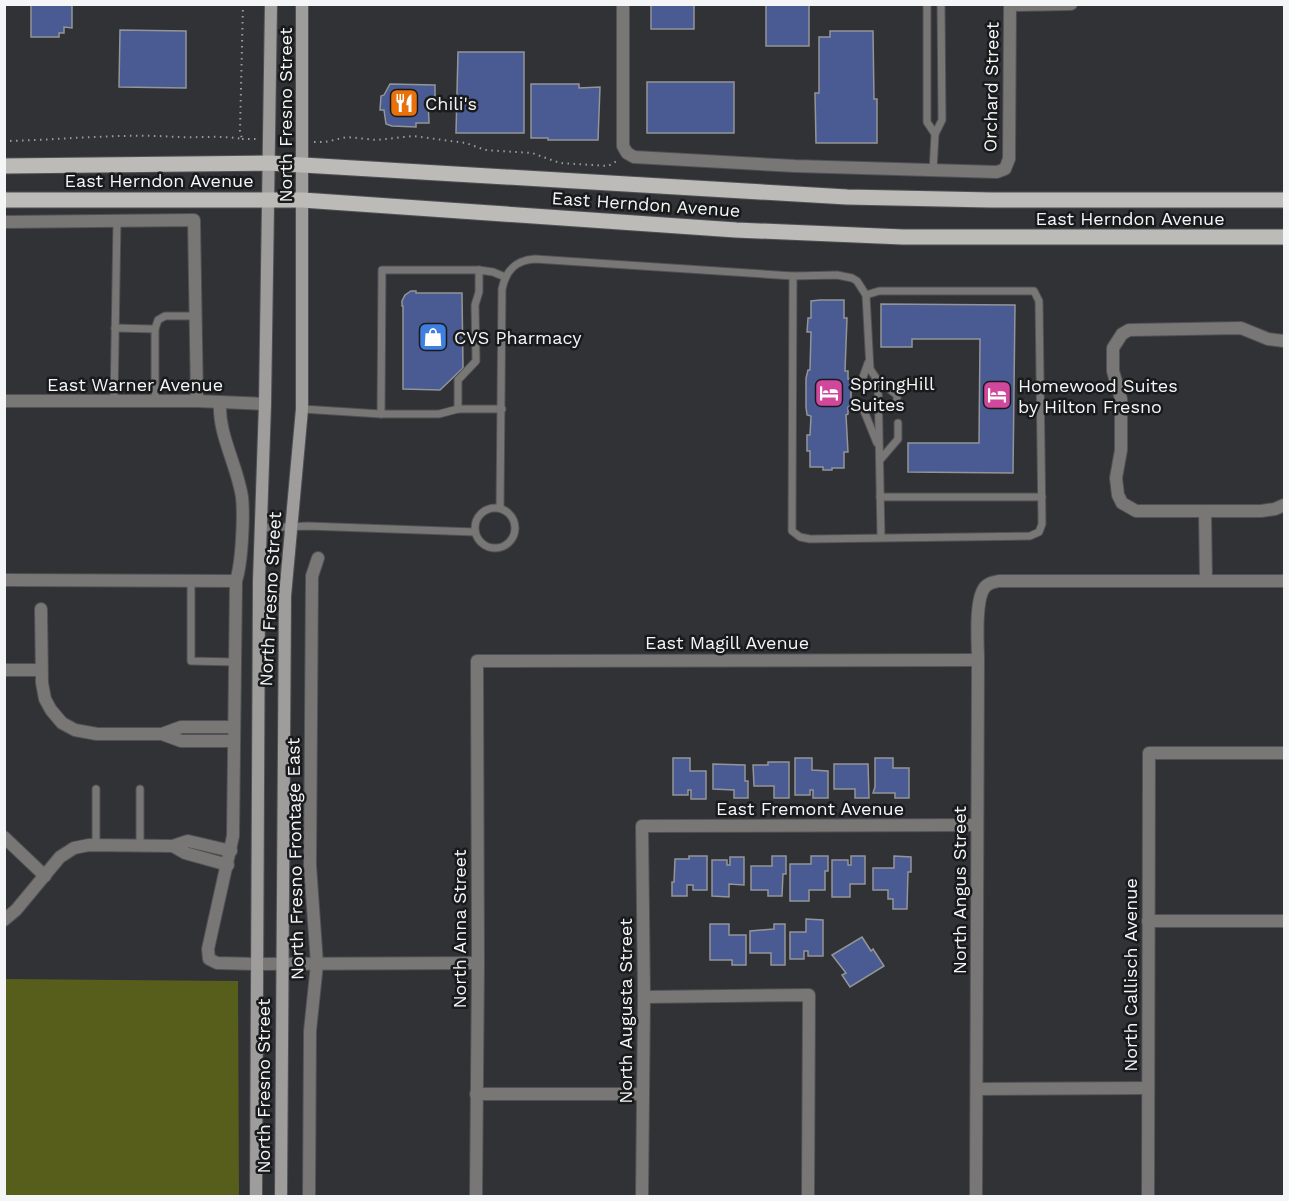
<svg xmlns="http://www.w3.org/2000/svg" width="1289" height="1201" font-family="'Work Sans',sans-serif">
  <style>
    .green { fill: #575e1b }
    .building { fill: #495b92; stroke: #939598; stroke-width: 1.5 }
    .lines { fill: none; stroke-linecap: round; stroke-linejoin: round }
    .lane-casing { stroke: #505154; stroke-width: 9 }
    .street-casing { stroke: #505154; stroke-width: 14 }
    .secondary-casing { stroke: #505154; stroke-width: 14 }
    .primary-casing { stroke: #505154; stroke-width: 17 }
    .path { stroke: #9b9c9f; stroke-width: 2; stroke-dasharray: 1.5 4.5; stroke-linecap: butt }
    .lane { stroke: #787775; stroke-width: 7 }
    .street { stroke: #787775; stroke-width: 12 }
    .secondary { stroke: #9f9d9b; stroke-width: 12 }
    .primary { stroke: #bdbbb8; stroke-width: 15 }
    .labels { text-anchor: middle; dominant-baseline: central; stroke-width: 5; stroke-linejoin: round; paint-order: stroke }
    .street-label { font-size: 18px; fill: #f4f5f7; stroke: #191a1b }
    .poi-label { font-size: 18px; fill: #f4f5f7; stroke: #191a1b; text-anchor: start }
  </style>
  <rect width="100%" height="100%" fill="#313235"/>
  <!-- green -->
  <polygon class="green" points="5,979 238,981 239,1196 5,1196"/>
  <!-- building -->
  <g class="building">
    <polygon points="31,4 72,4 72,28 64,27 64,33 59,33 59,37 31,37"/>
    <rect x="651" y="4" width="43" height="25"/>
    <rect x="766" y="4" width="43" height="42"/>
    <polygon points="120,30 186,31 186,88 119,87"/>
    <polygon points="830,31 873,31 874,99 877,99 877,143 816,143 815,93 819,93 819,37 830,37"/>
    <polygon points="458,52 524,52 524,133 456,133"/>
    <rect x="647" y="82" width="87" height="51"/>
    <polygon points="390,84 435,85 435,97 428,97 429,123 416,123 416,127 392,126 386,124 384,110 380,110 381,96 384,95"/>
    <polygon points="531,84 579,84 579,88 600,87 598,140 548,140 548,138 531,138"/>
    <polygon points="411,291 416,291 416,293 462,293 463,368 440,390 403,389 403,306 402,306 402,301 405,295"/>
    <polygon points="820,300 844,300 844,318 847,318 845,371 848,371 848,379 851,379 851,407 848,407 848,414 846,415 848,452 844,452 844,468 832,468 832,470 823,470 823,467 810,467 810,451 807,451 807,435 810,435 811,416 807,415 806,407 806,378 808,370 810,370 811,332 807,332 808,318 811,318 811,301"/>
    <polygon points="881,304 1015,305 1013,473 908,472 908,443 979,443 980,339 912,339 912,347 881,347"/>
    <polygon points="673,758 690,758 690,771 706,771 706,799 691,799 691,790 688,790 688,795 673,795"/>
    <polygon points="795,758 812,758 812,770 828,771 828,798 813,798 813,790 810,790 810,795 795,795"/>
    <polygon points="875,758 893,758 893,768 909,768 909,798 895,798 895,793 873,793 875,787"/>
    <polygon points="768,762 789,762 789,798 774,798 774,786 754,786 753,765 768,765"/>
    <polygon points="713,764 745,765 745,781 748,781 748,798 734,798 734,790 713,789"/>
    <polygon points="834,764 868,764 869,798 855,798 855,789 834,789"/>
    <polygon points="689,856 707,856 707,890 693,890 693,885 687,885 687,896 672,896 672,882 674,882 675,859 689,859"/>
    <polygon points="772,856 786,856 786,874 783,874 782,896 768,896 768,890 751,890 751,866 772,866"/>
    <polygon points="811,856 828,856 828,871 825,871 825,890 809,890 809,901 790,901 790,864 811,864"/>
    <polygon points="851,856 865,856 865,884 850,884 850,897 832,897 832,860 848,860 848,865 851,865"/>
    <polygon points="894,856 911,857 911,872 908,872 907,909 893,909 893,899 888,899 888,890 873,890 873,868 894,868"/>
    <polygon points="730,857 744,857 744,885 729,884 729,897 712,896 712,860 727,860 727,865 730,865"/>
    <polygon points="806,919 823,920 823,956 808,956 808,951 804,951 804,959 790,959 790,932 806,932"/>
    <polygon points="710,924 729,924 729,935 746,935 746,965 732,965 732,960 710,960"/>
    <polygon points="774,924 785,924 785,965 771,965 771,953 750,953 750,931 774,929"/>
    <polygon points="862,937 871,951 873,949 884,966 850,987 842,975 846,973 832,955"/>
  </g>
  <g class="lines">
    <!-- lane casing -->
    <g class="lane-casing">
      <g id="lane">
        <polyline points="927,4 927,122 935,134 942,120 941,4"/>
        <polyline points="933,171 935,134"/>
        <polyline points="793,276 792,531 800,537 810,539 1030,536 1039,532 1042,524 1039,301 1034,291 879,291 866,295"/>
        <polyline points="115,328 155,329"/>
        <polyline points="862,380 868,363"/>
        <polyline points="878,381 897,395 897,405"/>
        <polyline points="155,401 155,329 158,320 165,316 195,316"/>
        <polyline points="114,402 117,221"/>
        <polyline points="862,406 877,443"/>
        <polyline points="302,409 381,414 439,414 458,409 502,409"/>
        <polyline points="458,409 458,380 476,361 475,305 479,292 479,270"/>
        <polyline points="381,414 382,270 479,270 493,272 505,277"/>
        <polyline points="880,460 898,439 898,423"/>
        <polyline points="880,497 1042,497"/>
        <circle cx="495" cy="528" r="20"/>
        <path d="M500,508l2,-219c4,-19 14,-29 33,-30l258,17 44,-1 15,3 5,3 9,14 4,74 8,12 3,156"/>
        <polyline points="261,528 308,526 475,532"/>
        <polyline points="191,580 191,661 235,662"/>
        <polyline points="140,789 140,846"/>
        <polyline points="96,845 96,789"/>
      </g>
    </g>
    <!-- street casing -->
    <g class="street-casing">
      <g id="street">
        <polyline points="623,4 623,146 627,153 634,157 795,166 997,172 1005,169 1009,159 1010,4"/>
        <polyline points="1010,5 1071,4"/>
        <polyline points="4,222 194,220 197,401"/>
        <polyline points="1284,341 1268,339 1241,328 1129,330 1122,334 1113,348 1113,371 1121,399 1121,450 1116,478 1118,495 1122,503 1136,511 1261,511 1275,509 1284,505"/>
        <polyline points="4,401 197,401 265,404"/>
        <path d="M220,402c-2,33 17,62 22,95 2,20 0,65 -6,84l-3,255 -25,113 1,10 8,4 40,1 221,-1"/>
        <polyline points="1205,511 1206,581"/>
        <polyline points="4,580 236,581"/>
        <polyline points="41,609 42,683 45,699 51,710 62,723 75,730 97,734 162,734 181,727 234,727"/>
        <polyline points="4,670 41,670"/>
        <polyline points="162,734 181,741 234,741"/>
        <polyline points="4,837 45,876"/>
        <polyline points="173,846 185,853 228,865"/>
        <polyline points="4,920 16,910 60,857 74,848 89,845 173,846 188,841 231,851"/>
        <polyline points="1148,921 1284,921"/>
        <polyline points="644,997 809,995 808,1196"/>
        <polyline points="977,1089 1148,1088"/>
        <polyline points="476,1094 642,1094"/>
        <polyline points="309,1196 310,1031 317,964 310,865 312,576 318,558"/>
        <polyline points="476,1196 478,963 477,661 978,660"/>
        <polyline points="642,1196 644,997 642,826 977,825"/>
        <path d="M976,1196l2,-536c0,-17 -4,-63 8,-74 4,-4 9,-4 13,-5h285"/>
        <polyline points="1148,1196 1149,753 1284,753"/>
      </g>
    </g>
    <!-- secondary casing -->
    <g class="secondary-casing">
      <g id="secondary">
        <polyline points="256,1196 259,581 265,404 271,4"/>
        <polyline points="281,1196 285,596 302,409 302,4"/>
      </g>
    </g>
    <!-- primary casing -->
    <g class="primary-casing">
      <g id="primary">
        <polyline points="4,166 269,163 847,197 991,200 1284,200"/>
        <polyline points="4,200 302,200 736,230 903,237 1284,237"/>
      </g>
    </g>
    <!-- path -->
    <g class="path">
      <polyline points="242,139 257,139"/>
      <path d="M4,141c58,-1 115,-8 173,-4 21,1 44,-2 65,2l-2,-8 3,-127"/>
      <polyline points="314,142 325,142 347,137 377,140 413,136 466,143 485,150 532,153 560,163 608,166 617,161"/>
    </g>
    <!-- lane -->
    <use href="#lane" class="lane"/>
    <!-- street -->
    <use href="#street" class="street"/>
    <!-- secondary -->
    <use href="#secondary" class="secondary"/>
    <!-- primary -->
    <use href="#primary" class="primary"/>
  </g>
  <!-- icons -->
  <defs>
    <g id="restaurant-square" transform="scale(1.5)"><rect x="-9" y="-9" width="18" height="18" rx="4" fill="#e8710a" stroke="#191a1b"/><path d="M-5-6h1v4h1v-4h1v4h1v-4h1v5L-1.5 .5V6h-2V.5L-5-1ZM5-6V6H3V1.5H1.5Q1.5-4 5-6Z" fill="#fff"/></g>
    <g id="shop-square" transform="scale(1.5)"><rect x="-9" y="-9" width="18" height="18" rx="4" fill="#3f7fe0" stroke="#191a1b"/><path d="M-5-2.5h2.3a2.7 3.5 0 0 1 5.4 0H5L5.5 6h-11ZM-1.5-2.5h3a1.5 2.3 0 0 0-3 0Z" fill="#fff"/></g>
    <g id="hotel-square" transform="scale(1.5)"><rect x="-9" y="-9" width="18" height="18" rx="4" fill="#d1479c" stroke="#191a1b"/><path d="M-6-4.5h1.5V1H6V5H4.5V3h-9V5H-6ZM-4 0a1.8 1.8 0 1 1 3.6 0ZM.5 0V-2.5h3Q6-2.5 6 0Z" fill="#fff"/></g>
  </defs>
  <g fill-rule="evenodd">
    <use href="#restaurant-square" x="404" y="103"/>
    <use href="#shop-square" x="433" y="337"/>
    <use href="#hotel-square" x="829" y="393"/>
    <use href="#hotel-square" x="997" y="395"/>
  </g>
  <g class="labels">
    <!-- street labels -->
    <g class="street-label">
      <text transform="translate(991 87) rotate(-89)">Orchard Street</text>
      <text transform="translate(285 115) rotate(-90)">North Fresno Street</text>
      <text x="159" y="180">East Herndon Avenue</text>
      <text transform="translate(646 204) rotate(4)">East Herndon Avenue</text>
      <text x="1130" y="218">East Herndon Avenue</text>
      <text x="135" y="384">East Warner Avenue</text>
      <text transform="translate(270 599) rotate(-87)">North Fresno Street</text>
      <text x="727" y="642">East Magill Avenue</text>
      <text x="810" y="808">East Fremont Avenue</text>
      <text transform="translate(295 859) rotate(-91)">North Fresno Frontage East</text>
      <text transform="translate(959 890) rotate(-90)">North Angus Street</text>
      <text transform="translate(459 929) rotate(-90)">North Anna Street</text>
      <text transform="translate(1130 975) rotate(-90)">North Callisch Avenue</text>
      <text transform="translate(625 1011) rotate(-90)">North Augusta Street</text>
      <text transform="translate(263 1086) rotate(-90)">North Fresno Street</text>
    </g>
    <!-- poi labels -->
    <g class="poi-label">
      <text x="425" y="103">Chili's</text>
      <text x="454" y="337">CVS Pharmacy</text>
      <text x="850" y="383">SpringHill<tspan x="850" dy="21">Suites</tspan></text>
      <text x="1018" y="385">Homewood Suites<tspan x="1018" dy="21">by Hilton Fresno</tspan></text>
    </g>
  </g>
  <!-- border -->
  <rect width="1289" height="1201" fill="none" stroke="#f4f5f7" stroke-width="12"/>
</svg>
